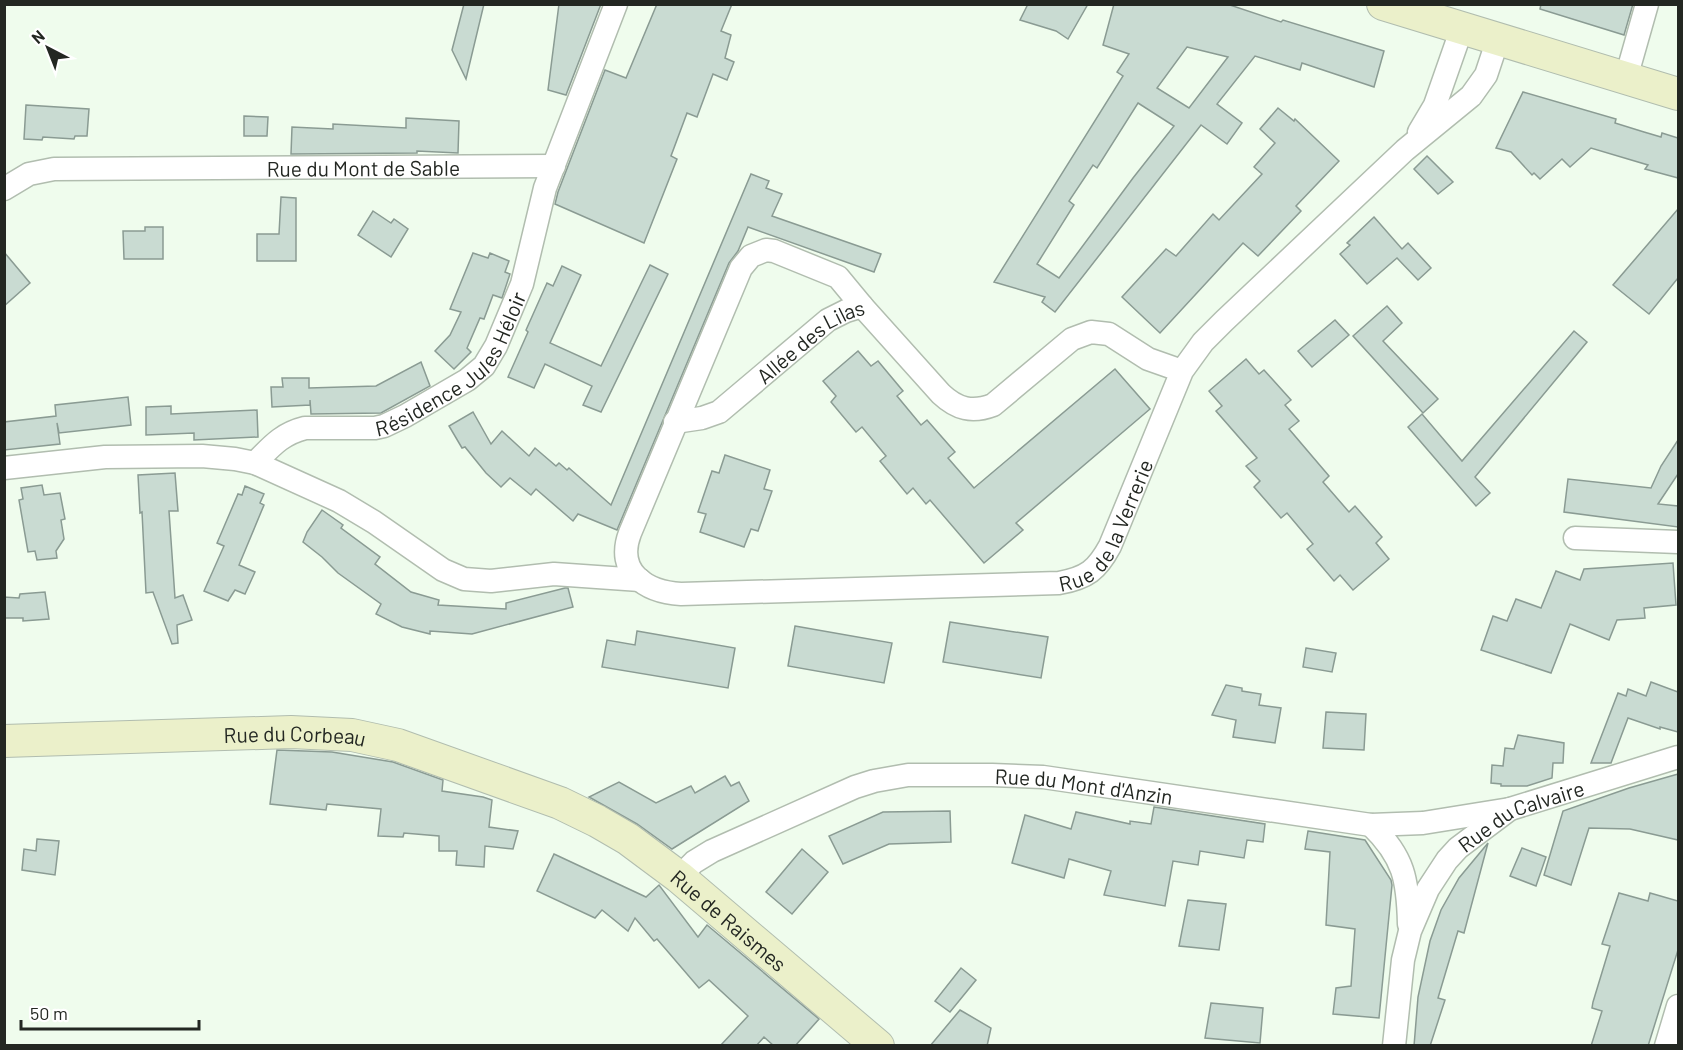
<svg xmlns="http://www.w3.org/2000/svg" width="1683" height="1050" font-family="Barlow,sans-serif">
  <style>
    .building { fill: #c9dbd2; stroke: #8a9b93; stroke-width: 1.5; fill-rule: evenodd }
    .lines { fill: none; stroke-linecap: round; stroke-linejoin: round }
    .street-casing { stroke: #b1bdaf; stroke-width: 25 }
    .secondary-casing { stroke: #b1bdaf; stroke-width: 34 }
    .street { stroke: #fff; stroke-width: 22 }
    .secondary { stroke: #ebf0ca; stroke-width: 32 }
    .labels { text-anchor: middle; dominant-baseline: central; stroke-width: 4.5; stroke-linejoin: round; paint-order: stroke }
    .street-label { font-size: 21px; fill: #232722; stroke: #fff }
  </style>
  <rect width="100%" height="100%" fill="#effced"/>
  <!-- building -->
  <g class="building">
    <polygon points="464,4 484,4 466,79 452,50"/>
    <polygon points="559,4 601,4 566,95 548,90"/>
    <polygon points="657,4 732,4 721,31 731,35 725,58 734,62 727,80 713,74 697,117 687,113 671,156 677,159 644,243 555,204 558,192 605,70 626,78"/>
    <polygon points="1028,4 1088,4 1068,39 1056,31 1020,20"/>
    <path d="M1114,4h113l54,18 2,-2 101,31 -10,36 -72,-24 -2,7 -45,-14 -38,48 25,19 -15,21 -26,-19 -146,187 -13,-10 3,-5 -51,-15 129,-206 -6,-4 12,-18 -26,-9zM1187,47l41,10 -39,51 -32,-20zM1138,103l36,23 -41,52 -74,100 -22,-14 37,-59 -5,-4 24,-36 4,3z"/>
    <polygon points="1541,4 1633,4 1624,35 1540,9"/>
    <polygon points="1523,92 1616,119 1615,123 1644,132 1661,137 1662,133 1678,138 1678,178 1645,169 1648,165 1591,148 1570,167 1562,159 1540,179 1534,173 1532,175 1511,152 1496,148"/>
    <polygon points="26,105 89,109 87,136 75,136 74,139 43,137 42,140 24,139"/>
    <polygon points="1278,108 1294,121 1295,119 1339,161 1296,206 1301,211 1258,256 1243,243 1160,333 1122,297 1166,249 1176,256 1213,214 1219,220 1262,174 1254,167 1275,143 1260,129"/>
    <polygon points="244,116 268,117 267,136 244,136"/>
    <polygon points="406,118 459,121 458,153 417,151 417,153 291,154 292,127 333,129 333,124 406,128"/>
    <polygon points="1427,156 1453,182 1438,194 1414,169"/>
    <polygon points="751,174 769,181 766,188 782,194 772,216 881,254 874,272 748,227 738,251 729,263 617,530 578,514 573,521 536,489 531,495 510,478 501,487 486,473 465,447 462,448 449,426 473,412 491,444 502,431 529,456 535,448 556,466 559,463 567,470 569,468 611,505"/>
    <polygon points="281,197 296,198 296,261 257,261 257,234 279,234"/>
    <polygon points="1678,209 1678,278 1649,314 1613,285"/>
    <polygon points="373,211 391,223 394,219 408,229 391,257 358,235"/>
    <polygon points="1374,217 1402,249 1408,243 1431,268 1418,280 1397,258 1367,284 1340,254 1350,245 1347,243"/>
    <polygon points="145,227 163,227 163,259 124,259 123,231 145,231"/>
    <polygon points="4,252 30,283 4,306"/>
    <polygon points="473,253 488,258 490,253 509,261 505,272 510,274 502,298 493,295 484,319 480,318 467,348 471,352 454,369 435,351 450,335 461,312 450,309"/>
    <polygon points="650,265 668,274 601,412 583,405 592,386 545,364 534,388 508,377 528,332 526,330 547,283 553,286 562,266 581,275 550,343 601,366"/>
    <polygon points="1387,306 1402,323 1383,341 1438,399 1423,413 1353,336"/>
    <polygon points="1335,320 1349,335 1312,367 1298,351"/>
    <polygon points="1574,331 1587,342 1475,477 1490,493 1476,506 1408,427 1422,414 1462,461"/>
    <polygon points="858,351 871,366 878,361 903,391 897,396 921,425 927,420 955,452 948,458 974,488 1115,369 1150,409 1016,523 1023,530 984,563 930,500 926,504 913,488 907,494 880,461 886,456 862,427 856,432 831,402 836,396 823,381"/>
    <polygon points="1246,359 1259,374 1264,370 1291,400 1285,405 1299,421 1289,429 1329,476 1323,482 1349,512 1355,506 1382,537 1376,543 1389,559 1353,590 1340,575 1334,581 1307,549 1313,544 1287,513 1281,518 1254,487 1260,481 1246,466 1257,458 1216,411 1222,406 1209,391"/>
    <polygon points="421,362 430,386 381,413 311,414 310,400 310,405 272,407 271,387 283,387 282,378 309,378 309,388 376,386"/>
    <polygon points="128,397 131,425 59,433 57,423 60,444 4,450 4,422 56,416 55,405"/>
    <polygon points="171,406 171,414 257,410 258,437 194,440 194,433 146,435 146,407"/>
    <polygon points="1678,440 1678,474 1658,504 1678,506 1678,527 1564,512 1568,479 1651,488 1661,466"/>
    <polygon points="725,455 770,470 764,489 772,491 758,531 751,529 744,547 700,532 706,514 698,512 712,471 719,473"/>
    <polygon points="175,473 178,511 169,511 175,598 183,595 192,620 177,625 178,643 172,644 153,592 146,593 142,512 140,513 138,475"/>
    <polygon points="42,485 44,495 60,493 65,519 61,520 64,539 56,551 57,558 37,560 35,551 28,552 19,500 23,499 21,488"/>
    <polygon points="245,486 264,494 260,503 264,505 239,565 255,572 245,594 235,590 228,601 204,591 224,546 217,543 238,494 242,495"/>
    <polygon points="322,510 343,525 341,528 380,557 375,564 411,592 439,600 438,605 506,609 506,603 565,588 568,588 573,607 472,634 430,631 430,634 402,627 376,614 381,604 338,573 322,557 303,542 307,532"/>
    <polygon points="1673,563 1676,605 1644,608 1645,618 1617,620 1609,640 1570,624 1551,673 1481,650 1493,616 1507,621 1516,599 1541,608 1556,571 1580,580 1584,569"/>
    <polygon points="45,592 49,619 23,621 23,618 4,618 4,597 19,598 20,594"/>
    <polygon points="950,622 1048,637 1041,678 943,662"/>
    <polygon points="795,626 892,643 884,683 788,666"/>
    <polygon points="637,631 735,648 728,688 602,667 607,640 635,645"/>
    <polygon points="1306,648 1336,653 1332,672 1303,667"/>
    <polygon points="1651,682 1678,692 1678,732 1660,727 1660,729 1628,718 1611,763 1591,763 1618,693 1626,696 1628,689 1646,696"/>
    <polygon points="1226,685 1242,688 1242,691 1261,694 1259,705 1281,708 1275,743 1233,737 1236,720 1212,715"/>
    <polygon points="1326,712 1366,714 1364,750 1323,748"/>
    <polygon points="1518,735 1564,743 1563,763 1553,763 1552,778 1527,786 1501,786 1501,784 1491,783 1492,765 1503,766 1505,748 1514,749"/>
    <polygon points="277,750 332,752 393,762 443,780 442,791 483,797 492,800 489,827 518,831 513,849 485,846 484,867 456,865 457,851 439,851 439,836 404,833 403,837 378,836 381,809 327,804 326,810 270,804"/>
    <polygon points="1678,774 1678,840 1630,829 1589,828 1571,885 1544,875 1563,811 1629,788"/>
    <polygon points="725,776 731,786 739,782 749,801 672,849 637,824 589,797 619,782 656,803 691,786 695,793"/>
    <polygon points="1154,807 1265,824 1263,842 1247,840 1244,858 1200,851 1198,865 1173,861 1165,906 1104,895 1111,871 1069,859 1064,878 1012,863 1025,815 1071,829 1076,812 1130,824 1130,821 1151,824"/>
    <polygon points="950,811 951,842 889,844 843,864 829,836 883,812"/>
    <polygon points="1308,831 1365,840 1391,880 1392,885 1379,1018 1333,1014 1336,988 1351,986 1355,929 1326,925 1330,852 1305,849"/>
    <polygon points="37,839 59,841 55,875 22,870 24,849 36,851"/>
    <polygon points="1488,843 1464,933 1458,931 1438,998 1445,1000 1430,1046 1414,1046 1418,997 1430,941 1441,910 1459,878"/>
    <polygon points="1522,848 1546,857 1536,886 1510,876"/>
    <polygon points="802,849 828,872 792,914 766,892"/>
    <polygon points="554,854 646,897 659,885 698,937 707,925 819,1019 795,1046 774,1046 764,1037 756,1046 720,1046 748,1016 709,980 699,988 657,939 654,941 635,918 628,931 602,910 595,918 537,891"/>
    <polygon points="1619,893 1648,901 1650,893 1678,901 1678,950 1648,1046 1591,1046 1602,1011 1592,1008 1593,1002 1610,946 1602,944"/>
    <polygon points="1188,900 1226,904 1219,950 1179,946"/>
    <polygon points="961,968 976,980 950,1012 935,1001"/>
    <polygon points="1211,1003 1263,1008 1260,1043 1205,1038"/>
    <polygon points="960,1010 991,1028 987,1046 930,1046"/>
  </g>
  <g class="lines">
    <!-- street casing -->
    <g class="street-casing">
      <g id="street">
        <polyline points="1626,78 1647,4"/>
        <polyline points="1419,132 1435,105 1462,28"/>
        <path id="s1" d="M4,189l25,-15 25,-5 500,-3"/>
        <path id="s2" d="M1182,371l-34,-12 -39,-25 -18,-2 -19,7 -79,66c-21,8 -36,4 -52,-11l-79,-88 -24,-29 -64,-26 -8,-1 -15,6 -10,12 -111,265c-15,39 16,59 51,61l378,-11c28,-5 38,-13 51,-37l72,-175 21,-29 21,-21 181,-171 66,-54 15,-21 12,-36"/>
        <path id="s3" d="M675,422l27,-4 17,-6 109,-92 18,-9 16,-5"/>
        <path id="s4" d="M255,463c16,-16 26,-29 50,-35h70l9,-2 21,-10 62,-36 17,-14 12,-20 26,-62 23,-96 71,-184"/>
        <polyline points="4,468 105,457 202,456 235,459 255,463 339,501 374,522 443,570 464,579 491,581 554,574 640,580"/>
        <polyline points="1575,538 1678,542"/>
        <path d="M1371,825c33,32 37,55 38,99"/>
        <path id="s5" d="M679,877l15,-15 18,-11 143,-64 19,-6 34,-6h84l51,2 328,48 52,-2 87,-14"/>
        <path id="s6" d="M1394,1046l9,-86 7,-29 18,-42 19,-29 11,-12 52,-39 168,-52"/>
        <polyline points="1666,1046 1678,1006"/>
      </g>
    </g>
    <!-- secondary casing -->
    <g class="secondary-casing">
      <g id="secondary">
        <polyline points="1383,4 1678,94"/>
        <path id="s7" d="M4,741l287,-9 61,3 46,10 162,58 37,18 31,18 51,38 199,169"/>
      </g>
    </g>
    <!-- street -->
    <use href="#street" class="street"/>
    <!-- secondary -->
    <use href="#secondary" class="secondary"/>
  </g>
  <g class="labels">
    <!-- street labels -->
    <g class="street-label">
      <text stroke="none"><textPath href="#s1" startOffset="364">Rue du Mont de Sable</textPath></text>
      <text stroke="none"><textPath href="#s3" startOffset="162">Allée des Lilas</textPath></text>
      <text stroke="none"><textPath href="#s4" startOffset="236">Résidence Jules Héloir</textPath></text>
      <text stroke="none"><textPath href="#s2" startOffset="1386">Rue de la Verrerie</textPath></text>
      <text stroke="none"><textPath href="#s7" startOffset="291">Rue du Corbeau</textPath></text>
      <text stroke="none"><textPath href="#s5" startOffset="430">Rue du Mont d'Anzin</textPath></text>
      <text stroke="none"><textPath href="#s6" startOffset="285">Rue du Calvaire</textPath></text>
      <text stroke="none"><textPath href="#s7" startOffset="774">Rue de Raismes</textPath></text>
    </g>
  </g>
  <!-- border -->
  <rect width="1683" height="1050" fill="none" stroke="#232722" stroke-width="12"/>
  <!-- north arrow -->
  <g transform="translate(48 48) rotate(318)" stroke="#ffffff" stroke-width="4.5" paint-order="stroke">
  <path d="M0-4.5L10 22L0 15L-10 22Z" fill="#232722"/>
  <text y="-9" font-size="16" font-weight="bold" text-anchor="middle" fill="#232722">N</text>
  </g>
  <!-- scale -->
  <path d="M21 1020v9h178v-9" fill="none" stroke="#232722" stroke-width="3"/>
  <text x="30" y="1020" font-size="18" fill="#232722" stroke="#ffffff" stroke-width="4.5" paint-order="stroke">50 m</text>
</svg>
